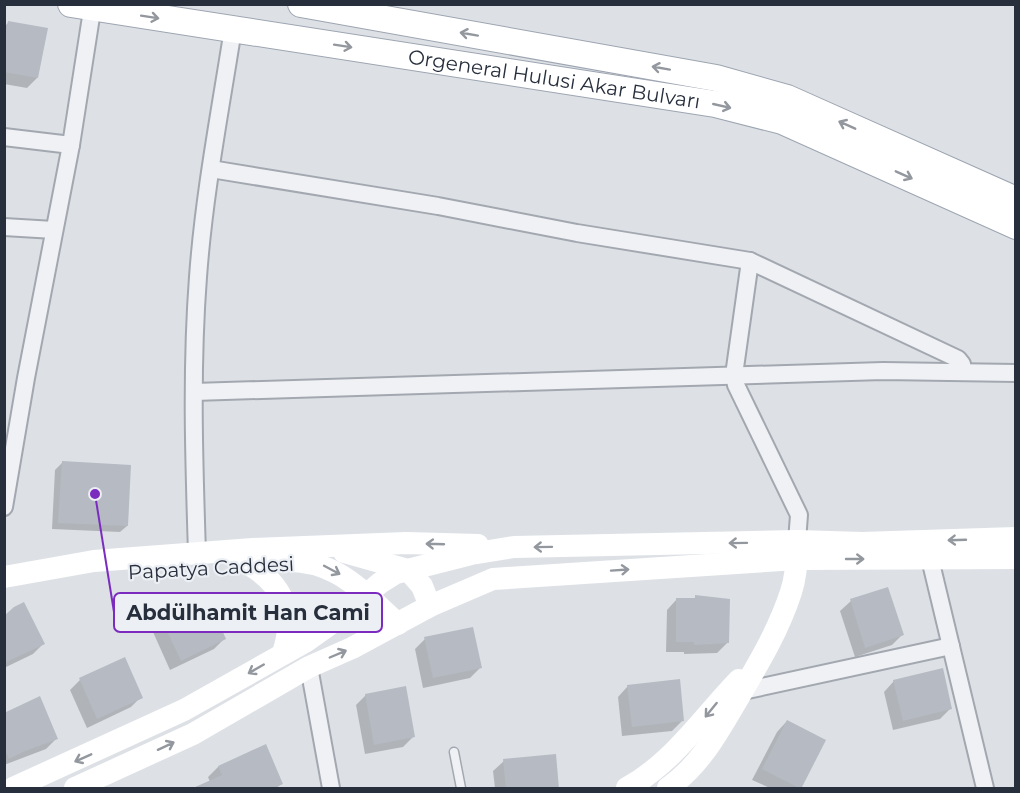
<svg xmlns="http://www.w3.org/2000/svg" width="1020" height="793" font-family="Montserrat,sans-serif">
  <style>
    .shadow { fill: #0003 }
    .building { fill: #b5bac3 }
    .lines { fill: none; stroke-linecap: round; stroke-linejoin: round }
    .lane-casing { stroke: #a3a8b0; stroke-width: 11 }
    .street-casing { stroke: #a3a8b0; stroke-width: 20 }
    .primary-casing { stroke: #9da5b1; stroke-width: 28 }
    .lane { stroke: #f0f1f5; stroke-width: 8 }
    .street { stroke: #f0f1f5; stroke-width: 16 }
    .secondary { stroke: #fff; stroke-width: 22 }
    .primary { stroke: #fff; stroke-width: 26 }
    .oneway { stroke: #93979e }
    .labels { text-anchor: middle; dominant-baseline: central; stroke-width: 4.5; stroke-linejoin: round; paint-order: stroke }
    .street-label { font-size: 20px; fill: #272f3c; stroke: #eceff4 }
    .leader { fill: none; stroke: #7b2cbf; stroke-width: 2 }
    .callout-dot { fill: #7b2cbf; stroke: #eceff4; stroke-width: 2 }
    .callout { fill: #eceff4; stroke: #7b2cbf; stroke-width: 2 }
    .callout-label { font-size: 21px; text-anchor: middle; font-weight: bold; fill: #272f3c }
  </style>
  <rect width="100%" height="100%" fill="#dde1e6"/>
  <!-- shadow -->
  <g class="shadow">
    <polygon points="9,22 37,78 27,88 4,84 4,27"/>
    <polygon points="62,463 127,526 120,532 52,529 55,470"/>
    <polygon points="677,599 728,642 717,653 684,654 684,652 666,652 667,610"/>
    <polygon points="851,601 902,635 892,645 855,657 840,611"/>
    <polygon points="9,613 43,644 33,654 4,668 4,615"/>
    <polygon points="163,622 224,639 214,649 170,670 153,632"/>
    <polygon points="425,639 480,668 470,678 423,688 415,649"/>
    <polygon points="80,680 141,697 131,707 87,728 70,690"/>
    <polygon points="894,681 951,708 940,719 893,730 884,692"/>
    <polygon points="628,686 683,720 672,731 622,736 618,697"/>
    <polygon points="366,695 413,737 403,747 365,754 356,705"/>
    <polygon points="4,714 56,739 46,749 4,765"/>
    <polygon points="787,721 824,741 799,788 770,788 752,780 777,732"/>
    <polygon points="265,746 281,784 276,788 193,788 210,782 208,777 218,767"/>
    <polygon points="504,761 557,788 495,788 493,771"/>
  </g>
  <!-- building -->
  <g class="building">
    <polygon points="8,21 48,28 38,78 4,72 4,41"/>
    <polygon points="62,461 131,465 128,526 58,523"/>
    <polygon points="888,587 904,635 865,648 850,599"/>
    <polygon points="695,595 730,599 729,643 694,645 694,642 676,642 676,598 695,598"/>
    <polygon points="208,599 226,639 181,661 162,620"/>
    <polygon points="24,602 45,644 4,663 4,616 14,607"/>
    <polygon points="473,627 482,668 433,678 424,637"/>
    <polygon points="125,657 143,698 97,719 79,678"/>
    <polygon points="943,668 952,709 903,721 893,680"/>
    <polygon points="680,679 684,721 632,727 627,685"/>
    <polygon points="406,686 415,737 374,745 365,694"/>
    <polygon points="40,696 58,739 25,751 9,759 4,748 4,713"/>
    <polygon points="787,720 826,740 801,789 762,769"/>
    <polygon points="266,744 283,784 272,789 191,789 222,775 218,766"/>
    <polygon points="556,754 559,789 506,789 503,759"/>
  </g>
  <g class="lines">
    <!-- lane casing -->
    <g class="lane-casing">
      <polyline id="lane" points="454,752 461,788"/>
    </g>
    <!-- street casing -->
    <g class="street-casing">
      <g id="street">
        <polyline points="4,137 71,145"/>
        <polyline points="211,169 438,206 577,233 750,261 958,359 962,364 963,372"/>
        <polyline points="4,227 54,230"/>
        <polyline points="750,261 734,375 736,385 799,515 797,541"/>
        <polyline points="194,392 883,371 1016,373"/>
        <polyline points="4,507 26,378 71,145 93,4"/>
        <path d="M197,553c-3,-92 -6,-184 1,-276 6,-83 22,-165 35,-248"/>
        <polyline points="930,559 985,788"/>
        <polyline points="309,667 331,788"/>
        <polyline points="743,691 951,646"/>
      </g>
    </g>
    <!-- primary casing -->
    <g class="primary-casing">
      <g id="primary">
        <path id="s1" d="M71,4l644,100 67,17 234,105"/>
        <polyline points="301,4 716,78 787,98 1016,200"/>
      </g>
    </g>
    <!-- lane -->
    <use href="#lane" class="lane"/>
    <!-- street -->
    <use href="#street" class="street"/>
    <!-- secondary -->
    <g class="secondary">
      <polyline points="344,552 408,570 422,586 430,606"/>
      <path d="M277,561c58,-4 82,28 121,63"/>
      <path d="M248,564c35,20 48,51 35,89"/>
      <polyline points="4,577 94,561 253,549 406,543 478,545"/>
      <polyline points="13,788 184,710 305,642 343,615 380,583 396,573 471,554 514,547 797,541 862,543 1016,538"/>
      <polyline points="75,788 193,734 309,667 352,648 430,606 493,579 797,559 1016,558"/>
      <path d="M627,788c47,-26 76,-71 112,-108"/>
      <path d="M668,788c34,-24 51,-58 72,-93 20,-34 39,-66 51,-103 5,-15 6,-31 6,-46"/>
    </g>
    <!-- primary -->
    <use href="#primary" class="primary"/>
  </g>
  <!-- one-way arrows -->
  <defs><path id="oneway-shaft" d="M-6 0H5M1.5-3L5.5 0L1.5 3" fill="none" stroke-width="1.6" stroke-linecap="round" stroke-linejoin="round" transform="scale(1.5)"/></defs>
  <g class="oneway">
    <use href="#oneway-shaft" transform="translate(150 17) rotate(9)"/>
    <use href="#oneway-shaft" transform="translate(469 34) rotate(-170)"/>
    <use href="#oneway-shaft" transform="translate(343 46) rotate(9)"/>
    <use href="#oneway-shaft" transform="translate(661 68) rotate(-170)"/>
    <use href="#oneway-shaft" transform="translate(722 106) rotate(13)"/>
    <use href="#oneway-shaft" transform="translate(847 125) rotate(-156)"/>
    <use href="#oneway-shaft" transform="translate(904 175) rotate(24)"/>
    <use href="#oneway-shaft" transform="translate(957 540) rotate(178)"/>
    <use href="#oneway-shaft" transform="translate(738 543) rotate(179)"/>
    <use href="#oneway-shaft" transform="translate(435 544) rotate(-178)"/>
    <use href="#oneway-shaft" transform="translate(543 547) rotate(179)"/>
    <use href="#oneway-shaft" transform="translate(855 559)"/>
    <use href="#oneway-shaft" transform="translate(332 570) rotate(28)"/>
    <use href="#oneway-shaft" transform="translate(620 570) rotate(-4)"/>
    <use href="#oneway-shaft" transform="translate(338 654) rotate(-23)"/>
    <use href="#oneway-shaft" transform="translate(256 669) rotate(150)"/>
    <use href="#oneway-shaft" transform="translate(711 710) rotate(129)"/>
    <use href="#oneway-shaft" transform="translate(166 746) rotate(-25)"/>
    <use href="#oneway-shaft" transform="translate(83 758) rotate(156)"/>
  </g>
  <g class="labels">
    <!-- street labels -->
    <g class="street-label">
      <text stroke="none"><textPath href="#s1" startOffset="489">Orgeneral Hulusi Akar Bulvarı</textPath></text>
      <text transform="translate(211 568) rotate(-3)">Papatya Caddesi</text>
    </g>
  </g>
  <!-- callouts -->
  <path class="leader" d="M95 494L114 612"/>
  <circle class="callout-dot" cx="95" cy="494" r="6"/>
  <rect class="callout" x="114" y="593" width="268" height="39" rx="6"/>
  <g class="callout-label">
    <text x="248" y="620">Abdülhamit Han Cami</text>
  </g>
  <!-- border -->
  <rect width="1020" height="793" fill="none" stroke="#272f3c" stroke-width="12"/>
</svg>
